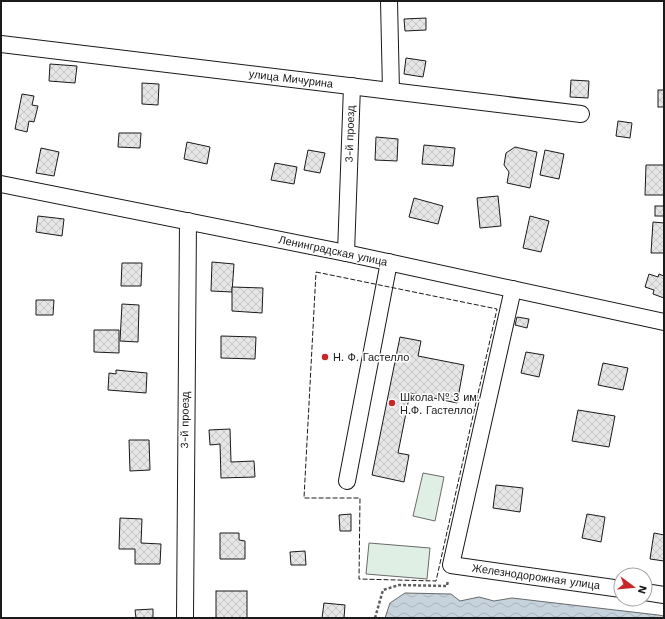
<svg xmlns="http://www.w3.org/2000/svg" width="665" height="619" font-family="'Work Sans',sans-serif">
  <style>
    .park { fill: #e0efe3; stroke: #6a6a6a }
    .water { fill: url(#water-waves); stroke: #6a6a6a }
    .building { fill: url(#building-cross-hatch); stroke: #1a1a1a }
    .lines { fill: none; stroke-linecap: round; stroke-linejoin: round }
    .minor-casing { stroke: #1a1a1a; stroke-width: 18 }
    .path { stroke: #5f5f5f; stroke-width: 2.5; stroke-dasharray: 3 2; stroke-linecap: butt }
    .minor { stroke: #fff; stroke-width: 16 }
    .fence { stroke: #1a1a1a; stroke-width: 1; stroke-dasharray: 5 2; stroke-linecap: butt }
    .poi-dot { fill: #c62828; stroke: #fff; stroke-width: 1.5 }
    .labels { text-anchor: middle; dominant-baseline: central; stroke-width: 3; stroke-linejoin: round; paint-order: stroke }
    .street-label { font-size: 11px; fill: #1a1a1a; stroke: #fff }
    .poi-label { font-size: 11px; fill: #1a1a1a; stroke: #fff; text-anchor: start }
  </style>
  <defs>
    <pattern id="water-waves" width="16" height="10" patternUnits="userSpaceOnUse"><rect width="16" height="10" fill="#c6d2dc"/><path d="M0 5q4-4 8 0t8 0" fill="none" stroke="#aab4bc"/></pattern>
    <pattern id="building-cross-hatch" width="8" height="8" patternUnits="userSpaceOnUse"><rect width="8" height="8" fill="#e6e6e6"/><path d="M0 0l8 8M0 8l8-8" fill="none" stroke="#c5c5c5"/></pattern>
  </defs>
  <rect width="100%" height="100%" fill="#fff"/>
  <!-- park -->
  <g class="park">
    <polygon points="423,473 444,477 435,521 413,516"/>
    <polygon points="369,543 430,548 427,579 366,574"/>
  </g>
  <!-- water -->
  <polygon class="water" points="405,593 451,594 460,601 479,597 494,601 512,598 658,615 664,616 664,618 385,618 390,603"/>
  <!-- building -->
  <g class="building">
    <polygon points="426,18 426,30 405,31 404,19"/>
    <polygon points="406,58 426,61 423,77 404,74"/>
    <polygon points="50,64 77,66 75,83 49,81"/>
    <polygon points="571,80 589,81 588,98 570,97"/>
    <polygon points="142,83 159,84 158,105 142,104"/>
    <rect x="658" y="90" width="6" height="17"/>
    <polygon points="22,94 34,96 32,105 38,106 34,122 29,121 27,132 15,129"/>
    <polygon points="618,121 632,123 630,138 616,136"/>
    <polygon points="119,133 141,133 140,148 118,147"/>
    <polygon points="376,137 398,139 397,161 375,160"/>
    <polygon points="187,142 210,147 207,164 184,159"/>
    <polygon points="424,145 455,148 453,166 422,164"/>
    <polygon points="515,147 537,152 530,188 507,183 509,172 504,165 506,153"/>
    <polygon points="41,148 59,152 54,176 36,173"/>
    <polygon points="308,150 325,153 320,173 304,170"/>
    <polygon points="545,150 564,154 559,179 540,175"/>
    <polygon points="275,163 297,167 294,184 271,180"/>
    <polygon points="646,165 664,165 664,195 645,195"/>
    <polygon points="498,196 501,226 480,228 477,198"/>
    <polygon points="414,198 443,206 438,224 409,217"/>
    <rect x="655" y="206" width="9" height="10"/>
    <polygon points="38,216 64,219 62,236 36,232"/>
    <polygon points="530,216 549,221 541,252 523,248"/>
    <polygon points="653,222 664,223 664,253 651,253"/>
    <polygon points="212,262 234,264 232,292 211,291"/>
    <polygon points="122,263 142,263 141,286 121,286"/>
    <polygon points="649,274 658,277 659,274 664,276 664,298 653,294 654,290 645,287"/>
    <polygon points="232,287 263,288 262,313 232,311"/>
    <polygon points="36,300 54,300 53,315 36,315"/>
    <polygon points="122,304 139,305 138,342 120,341"/>
    <polygon points="517,317 529,319 527,328 515,325"/>
    <polygon points="94,330 119,330 119,353 94,352"/>
    <polygon points="221,336 256,337 255,359 221,358"/>
    <polygon points="400,337 421,341 418,356 464,365 457,403 410,393 398,453 409,455 404,482 372,475"/>
    <polygon points="526,352 544,355 539,377 521,373"/>
    <polygon points="603,363 628,368 623,390 598,385"/>
    <polygon points="116,370 147,373 146,393 108,390 109,373 116,374"/>
    <polygon points="578,410 615,416 609,447 572,441"/>
    <polygon points="230,429 231,462 254,461 255,477 221,478 220,444 210,445 209,430"/>
    <polygon points="129,440 149,440 150,470 130,471"/>
    <polygon points="496,485 523,488 520,512 493,508"/>
    <polygon points="351,514 351,531 340,531 339,515"/>
    <polygon points="587,514 605,517 601,542 582,538"/>
    <polygon points="120,518 142,519 141,543 161,544 160,564 135,564 135,549 119,549"/>
    <polygon points="220,533 239,533 239,540 245,541 245,559 220,559"/>
    <polygon points="654,533 664,535 664,561 650,559"/>
    <polygon points="305,551 306,565 291,565 290,552"/>
    <rect x="216" y="591" width="31" height="27"/>
    <polygon points="324,603 345,605 344,618 322,618"/>
    <polygon points="153,609 153,618 136,618 135,610"/>
  </g>
  <g class="lines">
    <!-- minor casing -->
    <g class="minor-casing">
      <g id="minor">
        <polyline points="389,1 391,91"/>
        <polyline points="1,44 581,114"/>
        <polyline points="1,184 346,253 664,322"/>
        <polyline points="346,253 352,86"/>
        <polyline points="513,289 451,565 621,589"/>
        <polyline points="347,481 389,262"/>
        <polyline points="645,592 664,595"/>
        <polyline points="185,618 188,221"/>
      </g>
    </g>
    <!-- path -->
    <polyline class="path" points="375,618 383,590 399,585 447,586 448,580"/>
    <!-- minor -->
    <use href="#minor" class="minor"/>
    <!-- fence -->
    <polygon class="fence" points="316,272 497,309 436,581 359,579 360,498 304,498"/>
  </g>
  <!-- markers -->
  <g class="poi-dot">
    <circle cx="325" cy="357" r="4"/>
    <circle cx="392" cy="403" r="4"/>
  </g>
  <g class="labels">
    <!-- street labels -->
    <g class="street-label">
      <text transform="translate(291 79) rotate(7)">улица Мичурина</text>
      <text transform="translate(350 134) rotate(-88)">3-й проезд</text>
      <text transform="translate(333 251) rotate(12)">Ленинградская улица</text>
      <text transform="translate(185 420) rotate(-89)">3-й проезд</text>
      <text transform="translate(536 577) rotate(8)">Железнодорожная улица</text>
    </g>
    <!-- poi labels -->
    <g class="poi-label">
      <text x="333" y="357">Н. Ф. Гастелло</text>
      <text x="400" y="397">Школа № 3 им.<tspan x="400" dy="13">Н.Ф. Гастелло</tspan></text>
    </g>
  </g>
  <!-- border -->
  <rect width="665" height="619" fill="none" stroke="#1a1a1a" stroke-width="4"/>
  <!-- north arrow -->
  <g transform="translate(633 587) rotate(106)"><circle r="19" fill="#ffffff" stroke="#a3a3a3"/>
  <path d="M0-3L7 15L0 10L-7 15Z" fill="#c62828"/>
  <text y="-6" font-size="11" font-weight="bold" text-anchor="middle" fill="#1a1a1a">N</text>
  </g>
</svg>
